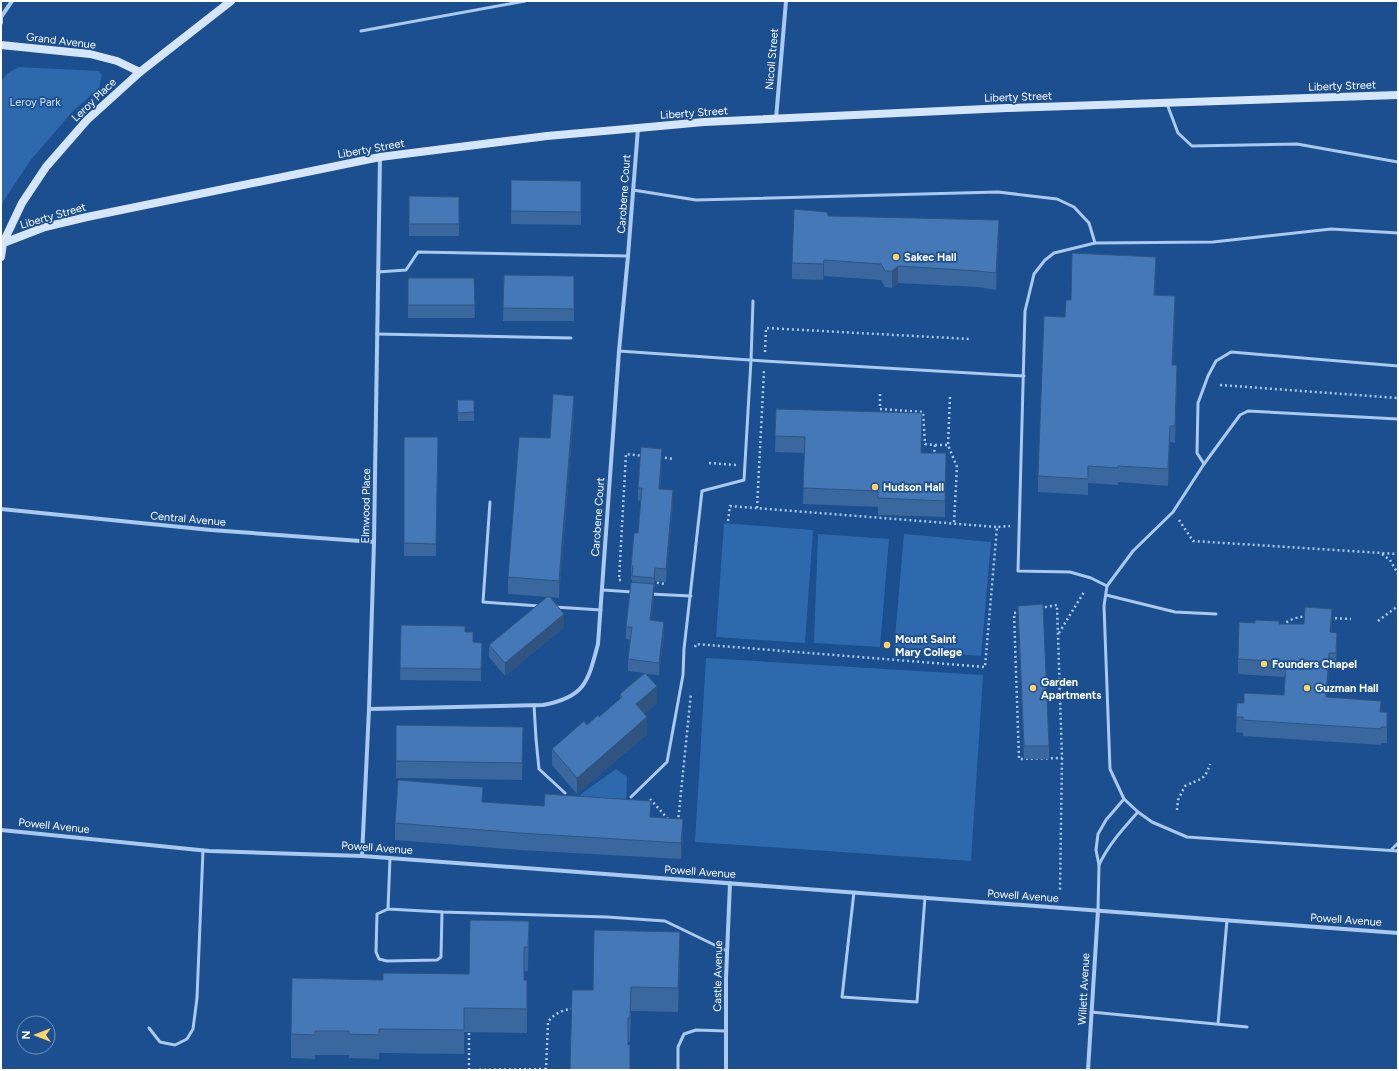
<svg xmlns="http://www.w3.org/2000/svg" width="1399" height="1071" font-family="Figtree,sans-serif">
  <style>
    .green { fill: #2e69ad }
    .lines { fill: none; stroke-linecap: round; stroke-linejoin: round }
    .path { stroke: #a9c9ee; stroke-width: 2.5; stroke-dasharray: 2 3; stroke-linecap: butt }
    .lane { stroke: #a9c9ee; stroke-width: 3 }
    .street { stroke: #a9c9ee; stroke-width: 4 }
    .secondary { stroke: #d6e6fa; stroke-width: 8 }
    .wall { fill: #3a679d }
    .shaded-wall { fill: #305480 }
    .building { fill: #4478b7; stroke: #305480 }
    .poi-dot { fill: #ffd166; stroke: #1b4f8f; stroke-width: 1.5 }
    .labels { text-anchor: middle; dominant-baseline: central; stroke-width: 3.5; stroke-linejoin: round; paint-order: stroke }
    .street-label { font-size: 11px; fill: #fff; stroke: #1b4f8f }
    .park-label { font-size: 11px; fill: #cfe3fa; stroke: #1b4f8f }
    .poi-label { font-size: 11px; font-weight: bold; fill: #fff; stroke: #1b4f8f; text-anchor: start }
  </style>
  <rect width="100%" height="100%" fill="#1b4f8f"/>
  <!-- green -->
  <g class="green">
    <polygon points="19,67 99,71 102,75 99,88 72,112 30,161 4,200 1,208 1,81 8,73"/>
    <polygon points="724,523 813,530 805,643 716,637"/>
    <polygon points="818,534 889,539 880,647 814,643"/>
    <polygon points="904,534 991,542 981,656 894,649"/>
    <polygon points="706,658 983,675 971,861 695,842"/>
    <polygon points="616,769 627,777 626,809 580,806 581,794"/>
  </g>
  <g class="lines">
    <!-- path -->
    <g class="path">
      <polyline points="765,352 766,328 970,339"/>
      <polyline points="1220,385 1398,398"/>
      <polyline points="880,394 880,409 923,412 925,444 935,445 934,455"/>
      <polyline points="950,397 948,445 957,467 954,523"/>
      <polyline points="935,445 948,445"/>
      <polyline points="660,457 673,459"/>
      <polyline points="709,463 736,465"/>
      <polyline points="757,508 764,371"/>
      <polyline points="1179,520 1193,541 1398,554"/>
      <polyline points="728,521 730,506 997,527"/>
      <polyline points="1382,554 1390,560 1398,574"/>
      <polyline points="621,580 619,580 626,454 643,456"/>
      <polyline points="652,582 665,584"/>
      <polyline points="1040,608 1057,605 1062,758 1060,890"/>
      <polyline points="1021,612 1014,613 1019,759 1062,758"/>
      <polyline points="1330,618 1351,619"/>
      <polyline points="1378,621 1398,606"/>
      <path d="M1283,626c5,-7 15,-9 24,-10"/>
      <polyline points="1059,633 1084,592"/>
      <polyline points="695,647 696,644 985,667 997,527 1010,526"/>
      <polyline points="650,799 669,820"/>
      <path d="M1177,810l1,-10 7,-14c14,-7 20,-5 25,-22"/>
      <polyline points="678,822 691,693"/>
      <polyline points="469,1070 546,1069"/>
      <polyline points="469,1070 469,1031"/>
      <path d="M546,1070l2,-48c5,-8 16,-13 26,-13"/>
    </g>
    <!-- lane -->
    <g class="lane">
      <polyline points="361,31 525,1"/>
      <polyline points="1167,104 1178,133 1192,146 1297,144 1398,162"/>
      <polyline points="633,190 696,200 998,192 1057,199 1074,207 1089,223 1095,243"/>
      <polyline points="378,272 406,270 418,252 628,256"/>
      <polyline points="377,334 571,338"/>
      <polyline points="619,351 764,361 1024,376"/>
      <polyline points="1398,419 1248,411 1240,415 1204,464 1173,512 1133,551 1107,586 1104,606 1110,769 1124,799 1138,812 1152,822 1187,837 1398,851"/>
      <polyline points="1204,464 1197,453 1198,403 1208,376 1216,361 1231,352 1398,366"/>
      <polyline points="490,502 483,602 539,606"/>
      <polyline points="1107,586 1091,578 1070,572 1018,571 1025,311 1034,274 1045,260 1054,253 1095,243 1213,242 1331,229 1398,233"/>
      <polyline points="603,590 633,592"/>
      <polyline points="650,594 691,596"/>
      <polyline points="1106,595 1175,612 1216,614"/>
      <polyline points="555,607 601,610"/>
      <polyline points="534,705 536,739 539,769 565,793"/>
      <polyline points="631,797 667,762 683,675 684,649 702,491 744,480 751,360 753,301"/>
      <polyline points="1391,850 1398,843"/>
      <polyline points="390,858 388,909 442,912 607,917 665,921 727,951"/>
      <path d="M1099,865c9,-20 24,-36 39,-53"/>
      <polyline points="854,892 842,997 917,1002 925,897"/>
      <polyline points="388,909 377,914 376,952 379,959 387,961 437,960 441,957 442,912"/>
      <polyline points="1098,910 1099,865 1096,850 1098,834 1106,820 1124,799"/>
      <polyline points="1091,1012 1247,1027"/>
      <polyline points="1218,1024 1227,920"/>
      <polyline points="149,1028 160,1042 175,1045 187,1039 193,1029 197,998 203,850"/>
      <polyline points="678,1070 678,1047 684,1034 696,1030 726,1031"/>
    </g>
    <!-- street -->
    <g class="street">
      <polyline points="1,23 1,17 12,1"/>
      <polyline points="776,119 786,1"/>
      <polyline points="1,509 211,530 374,542"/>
      <path d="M369,709l174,-4c42,-8 45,-23 55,-61l21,-293 9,-95 10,-128"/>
      <polyline points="1,830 209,851 362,856 1398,933"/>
      <polyline points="362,856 369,709 374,542 380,157"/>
      <polyline points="726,1070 726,978 730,883"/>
      <polyline points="1088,1070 1098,910"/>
    </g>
    <!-- secondary -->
    <g class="secondary">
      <polyline points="1,45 90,54 117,61 140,72"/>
      <polyline points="1,244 45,227 87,217 380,157 547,136 638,128 704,122 1007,108 1398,95"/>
      <polyline points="1,257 3,243 22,203 46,167 87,120 140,72 231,1"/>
    </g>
  </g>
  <!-- wall -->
  <g class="wall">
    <polygon points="511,180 581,194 581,225 511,224"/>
    <polygon points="409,196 459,197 459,236 409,236"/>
    <polygon points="828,216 999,237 996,290 978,287 898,283 892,288 885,287 881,280 824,276 823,280 792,279 792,263"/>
    <polygon points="1156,274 1155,295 1175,312 1173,365 1177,382 1175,443 1170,442 1168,486 1118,482 1118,485 1088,483 1088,495 1038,492 1038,476 1065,317 1071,300"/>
    <polygon points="504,275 574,276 574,321 503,321"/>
    <polygon points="408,278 474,278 475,318 408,318"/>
    <polygon points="457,400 474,400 474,421 458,421"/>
    <polygon points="776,409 922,453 946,453 945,517 878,515 878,507 803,504 805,453 775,452"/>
    <polygon points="574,412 559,598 550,597 564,627 505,676 489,657 489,645 547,597 508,594 508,577 550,438"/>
    <polygon points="404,437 438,437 436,556 404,556"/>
    <polygon points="662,462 660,489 673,503 666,582 655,581 654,590 654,596 651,620 664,634 659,675 646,674 657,703 644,714 647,734 577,794 552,765 552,749 599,717 620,699 620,694 644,673 628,671 628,659 630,640 626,639 626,627 632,582 632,579 631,579 631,566 638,533 641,501 638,500 638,488"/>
    <polygon points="1018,606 1049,746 1049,759 1024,759 1018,618"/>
    <polygon points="1279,624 1332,624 1331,632 1337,648 1336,668 1329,668 1327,697 1381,712 1387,728 1387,743 1381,743 1381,745 1243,736 1243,733 1236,732 1237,703 1244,703 1284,695 1285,677 1238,674 1238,659"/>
    <polygon points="401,625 465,632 473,642 482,643 481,681 400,680"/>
    <polygon points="523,727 522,780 396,778 396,761"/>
    <polygon points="483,802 651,817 683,835 681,859 520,850 395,840 395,823"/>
    <polygon points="529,921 528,971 524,971 524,980 527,980 527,1033 464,1032 464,1054 379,1053 379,1059 349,1058 349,1055 315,1055 315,1059 291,1058 291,1034 383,980 469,974"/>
    <polygon points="680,956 678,1012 631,1011 630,1042 628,1042 628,1045 630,1070 593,990"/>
  </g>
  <!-- shaded-wall -->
  <g class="shaded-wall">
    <polygon points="999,220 999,237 996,290 996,273"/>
    <polygon points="1156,257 1156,274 1154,312 1154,295"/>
    <polygon points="824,260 824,276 823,280 823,264"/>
    <polygon points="898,266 898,283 892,288 892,271"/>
    <polygon points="1175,296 1175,312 1172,382 1172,365"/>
    <polygon points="1177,365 1177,382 1175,443 1175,426"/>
    <polygon points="574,396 574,412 559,598 559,581"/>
    <polygon points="1170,426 1170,442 1168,486 1168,469"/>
    <polygon points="662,449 662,462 659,501 659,489"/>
    <polygon points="673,490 673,503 666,582 666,569"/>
    <polygon points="655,568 655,581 654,590 654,578"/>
    <polygon points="654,584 654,596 650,633 650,620"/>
    <polygon points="1332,609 1332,624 1330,648 1330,632"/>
    <polygon points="564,614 564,627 505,676 505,663"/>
    <polygon points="664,622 664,634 659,675 659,663"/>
    <polygon points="1337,633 1337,648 1336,668 1336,653"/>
    <polygon points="1329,653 1329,668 1326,713 1326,697"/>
    <polygon points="657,686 657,703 636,721 636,704"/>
    <polygon points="647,717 647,734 577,794 577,778"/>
    <polygon points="683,819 683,835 681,859 681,843"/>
    <polygon points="680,932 680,956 678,1012 678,988"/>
  </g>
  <!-- building -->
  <g class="building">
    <polygon points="511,180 581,181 581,212 511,211"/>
    <polygon points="409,196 459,197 459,224 409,224"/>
    <polygon points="794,209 827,212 828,216 999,220 996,273 978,271 898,266 892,271 885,271 881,264 824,260 823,264 792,263"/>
    <polygon points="1072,253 1156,257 1154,295 1175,296 1172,365 1177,365 1175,426 1170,426 1168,469 1118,466 1118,468 1088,466 1088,479 1038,476 1044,316 1065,317 1066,300 1071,300"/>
    <polygon points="504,275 574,276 574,309 503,308"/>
    <polygon points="408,278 474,278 475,305 408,305"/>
    <polygon points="553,394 574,396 559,581 508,577 519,437 550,438"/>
    <polygon points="457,400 474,400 474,412 458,413"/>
    <polygon points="776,409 922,413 921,453 946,453 945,501 878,498 878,491 803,488 805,437 775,436"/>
    <polygon points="404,437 438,437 436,544 404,543"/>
    <polygon points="641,447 662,449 659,489 673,490 666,569 655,568 654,578 632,576 633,566 631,566 634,533 638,533 642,488 638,488"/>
    <polygon points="631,582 654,584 650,620 664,622 659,663 628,659 632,627 626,627"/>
    <polygon points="547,597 550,597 564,614 505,663 489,645"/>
    <polygon points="1043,604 1049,746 1024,746 1018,606"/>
    <polygon points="1305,607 1332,609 1330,632 1337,633 1336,653 1329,653 1326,697 1381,701 1380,712 1387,712 1387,727 1381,727 1381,729 1243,720 1243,717 1236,717 1237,703 1244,703 1244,693 1284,695 1286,662 1238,659 1239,622 1255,623 1255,620 1279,621 1279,624 1304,624"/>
    <polygon points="401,625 465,626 465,632 473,632 473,642 482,643 481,669 400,668"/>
    <polygon points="645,673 657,686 636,704 647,717 577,778 552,749 584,721 587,725 598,715 599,717 622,697 620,694"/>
    <polygon points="396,725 523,727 522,763 396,761"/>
    <polygon points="398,780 483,787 482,802 544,806 545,794 651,801 650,817 683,819 681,843 520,833 395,823"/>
    <polygon points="470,920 529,921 528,947 524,947 524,980 527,980 527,1009 464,1008 464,1030 379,1029 379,1035 349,1034 349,1031 315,1031 315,1035 291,1034 292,978 383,980 383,973 469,974"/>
    <polygon points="594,930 680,932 678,988 631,987 630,1018 628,1018 628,1045 630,1045 630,1070 570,1070 572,990 593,990"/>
  </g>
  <!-- markers -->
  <g class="poi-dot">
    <circle cx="896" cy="257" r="4"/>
    <circle cx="875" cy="487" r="4"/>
    <circle cx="887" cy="645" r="4"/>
    <circle cx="1264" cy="664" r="4"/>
    <circle cx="1033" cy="688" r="4"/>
    <circle cx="1307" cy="688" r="4"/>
  </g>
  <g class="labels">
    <!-- street labels -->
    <g class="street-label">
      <text transform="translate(61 41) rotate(7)">Grand Avenue</text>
      <text transform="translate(772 59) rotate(-85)">Nicoll Street</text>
      <text transform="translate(1342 86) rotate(-2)">Liberty Street</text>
      <text transform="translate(1018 97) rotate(-2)">Liberty Street</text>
      <text transform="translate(94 100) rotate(-44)">Leroy Place</text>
      <text transform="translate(694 113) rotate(-4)">Liberty Street</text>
      <text transform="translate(371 149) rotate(-10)">Liberty Street</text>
      <text transform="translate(624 194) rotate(-86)">Carobene Court</text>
      <text transform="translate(53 216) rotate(-16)">Liberty Street</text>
      <text transform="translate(366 506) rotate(-89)">Elmwood Place</text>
      <text transform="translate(598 517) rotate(-86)">Carobene Court</text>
      <text transform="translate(188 519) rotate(5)">Central Avenue</text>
      <text transform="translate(54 826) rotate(6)">Powell Avenue</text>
      <text transform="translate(377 848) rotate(4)">Powell Avenue</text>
      <text transform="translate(700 872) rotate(4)">Powell Avenue</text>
      <text transform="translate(1023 896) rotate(4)">Powell Avenue</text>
      <text transform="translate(1346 920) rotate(4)">Powell Avenue</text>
      <text transform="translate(718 976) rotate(-89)">Castle Avenue</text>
      <text transform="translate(1084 989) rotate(-87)">Willett Avenue</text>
    </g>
    <!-- park labels -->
    <g class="park-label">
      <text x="35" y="102">Leroy Park</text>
    </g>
    <!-- poi labels -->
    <g class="poi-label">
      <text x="904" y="257">Sakec Hall</text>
      <text x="883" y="487">Hudson Hall</text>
      <text x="895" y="639">Mount Saint<tspan x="895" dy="13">Mary College</tspan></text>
      <text x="1272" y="664">Founders Chapel</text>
      <text x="1041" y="682">Garden<tspan x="1041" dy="13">Apartments</tspan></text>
      <text x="1315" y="688">Guzman Hall</text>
    </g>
  </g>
  <!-- border -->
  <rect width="1399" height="1071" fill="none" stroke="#ffffff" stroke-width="4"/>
  <!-- north arrow -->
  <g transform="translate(36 1035) rotate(270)"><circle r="19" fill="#1b4f8f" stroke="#7695bc"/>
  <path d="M0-3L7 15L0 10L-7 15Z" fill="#ffd166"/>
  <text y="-6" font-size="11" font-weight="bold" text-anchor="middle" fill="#ffffff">N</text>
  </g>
</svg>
